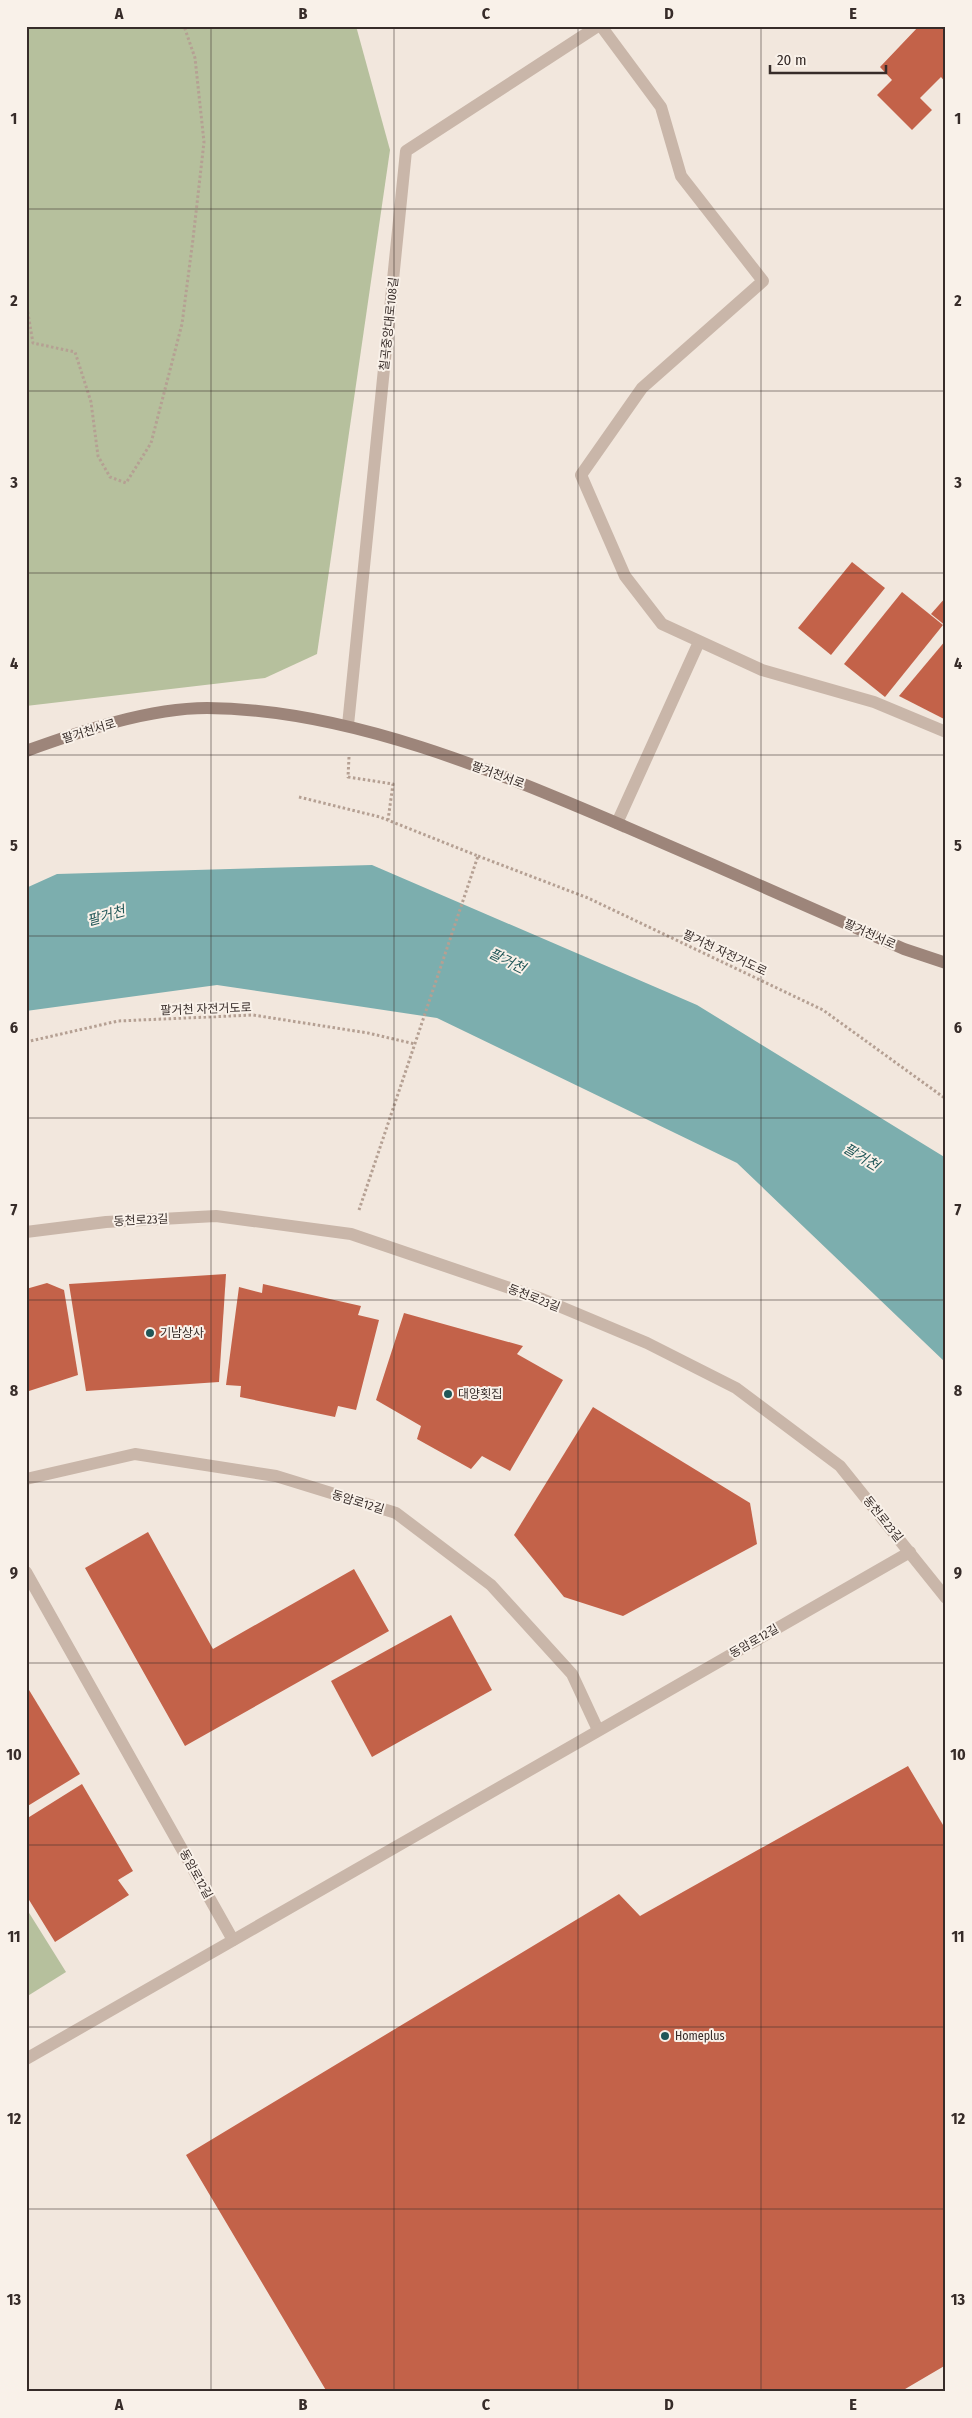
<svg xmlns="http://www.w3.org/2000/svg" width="972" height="2418" font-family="'Fira Sans Condensed','Noto Sans KR',sans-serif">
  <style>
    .green { fill: #b6c09d }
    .water { fill: #7caeae }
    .building { fill: #c36249 }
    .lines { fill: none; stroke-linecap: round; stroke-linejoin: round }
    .path { stroke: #b5a093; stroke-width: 3; stroke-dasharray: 2.5 2.5; stroke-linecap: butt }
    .minor { stroke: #c9b6a9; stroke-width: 12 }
    .secondary { stroke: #9d857a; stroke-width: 12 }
    .grid { fill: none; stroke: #372c29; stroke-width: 1; stroke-opacity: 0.55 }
    .poi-dot { fill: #1f5657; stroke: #f9f1e9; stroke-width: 2 }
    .labels { text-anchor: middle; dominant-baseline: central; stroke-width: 4; stroke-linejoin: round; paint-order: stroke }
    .street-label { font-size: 12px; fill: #372c29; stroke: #f9f1e9 }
    .poi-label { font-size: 12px; fill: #372c29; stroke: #f9f1e9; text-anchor: start }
    .water-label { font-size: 14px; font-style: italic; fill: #1f5657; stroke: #f9f1e9 }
    .neatline { fill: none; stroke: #372c29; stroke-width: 2 }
    .grid-label { font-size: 16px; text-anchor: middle; font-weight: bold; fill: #372c29 }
  </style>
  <rect width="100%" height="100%" fill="#f2e7dd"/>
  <!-- green -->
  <g class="green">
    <polygon points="26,26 356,26 390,150 317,654 265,678 26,706"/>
    <polygon points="26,1908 66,1972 26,1997"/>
  </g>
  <!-- water -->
  <polygon class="water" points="372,865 697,1005 946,1158 946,1363 737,1163 437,1018 217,985 26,1011 26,888 57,874"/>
  <!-- building -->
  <g class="building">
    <polygon points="919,26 946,26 946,83 941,77 920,98 932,110 912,130 877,95 892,80 880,67"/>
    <polygon points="852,562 885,588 831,655 798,628"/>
    <polygon points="902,592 943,625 885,697 844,664"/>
    <polygon points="946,597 946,626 931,614"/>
    <polygon points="946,640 946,720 899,696"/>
    <polygon points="226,1274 219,1382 86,1391 69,1284"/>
    <polygon points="47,1283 64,1290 78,1375 26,1392 26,1289"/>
    <polygon points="263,1284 361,1306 358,1315 379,1320 356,1410 338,1406 335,1417 240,1397 241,1386 226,1385 239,1287 262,1293"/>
    <polygon points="404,1313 523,1346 517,1354 563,1380 510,1471 482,1456 471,1469 417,1439 421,1426 376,1400"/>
    <polygon points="593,1407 750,1503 757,1544 623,1616 564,1597 514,1535"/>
    <polygon points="148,1532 213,1649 354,1569 389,1631 185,1746 85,1568"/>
    <polygon points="451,1615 492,1690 372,1757 331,1681"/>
    <polygon points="26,1685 80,1774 26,1807"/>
    <polygon points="908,1766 946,1830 946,2365 900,2392 327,2392 186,2155 619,1894 640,1916"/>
    <polygon points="82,1784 133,1871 118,1880 129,1895 55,1942 26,1895 26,1819"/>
  </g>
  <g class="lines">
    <!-- path -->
    <g class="path">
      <polyline points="26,302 33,343 75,352 91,402 98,456 110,477 126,483 151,443 182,324 193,239 204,142 195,58 184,26"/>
      <polyline points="349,757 348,777 393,784 388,820"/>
      <polyline points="299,797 380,817 478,856 359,1210"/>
      <polyline points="478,856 588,898 823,1010 946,1099"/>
      <polyline points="26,1042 118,1021 253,1015 368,1033 415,1044"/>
    </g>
    <!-- minor -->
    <g class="minor">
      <polyline points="601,26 661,107 681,176 763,281 642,388 581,475 625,576 662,624 762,670 874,702 946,732"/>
      <polyline points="348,725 406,151 598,26"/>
      <polyline points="617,823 699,642"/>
      <polyline points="26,1232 106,1222 216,1216 351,1234 542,1299 647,1343 736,1388 840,1466 946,1598"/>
      <polyline points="26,1479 135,1454 276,1476 396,1513 491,1585 572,1674 598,1730"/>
      <polyline points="26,1572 233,1940"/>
      <polyline points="26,2059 910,1552"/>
    </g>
    <!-- secondary -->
    <path class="secondary" d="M26,751c55,-20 123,-43 181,-43 143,1 290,64 419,119 93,40 186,81 278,122l42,14"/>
  </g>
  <!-- grid -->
  <path class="grid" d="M211,26v2366M394,26v2366M578,26v2366M761,26v2366M26,209h920M26,391h920M26,573h920M26,755h920M26,936h920M26,1118h920M26,1300h920M26,1482h920M26,1663h920M26,1845h920M26,2027h920M26,2209h920"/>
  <!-- markers -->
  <g class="poi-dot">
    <circle cx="150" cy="1333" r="5"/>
    <circle cx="448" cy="1394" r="5"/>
    <circle cx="665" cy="2036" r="5"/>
  </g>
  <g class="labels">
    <!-- street labels -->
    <g class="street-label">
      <text transform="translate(389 324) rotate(-84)">칠곡중앙대로108길</text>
      <text transform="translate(89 731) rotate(-17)">팔거천서로</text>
      <text transform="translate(498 775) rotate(20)">팔거천서로</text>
      <text transform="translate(870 934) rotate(24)">팔거천서로</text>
      <text transform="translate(725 953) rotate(25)">팔거천 자전거도로</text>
      <text transform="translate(206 1009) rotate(-2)">팔거천 자전거도로</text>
      <text transform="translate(141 1220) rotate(-3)">동천로23길</text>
      <text transform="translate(534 1298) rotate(21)">동천로23길</text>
      <text transform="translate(358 1502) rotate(17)">동암로12길</text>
      <text transform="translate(883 1519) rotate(51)">동천로23길</text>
      <text transform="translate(754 1641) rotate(-30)">동암로12길</text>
      <text transform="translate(196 1874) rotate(61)">동암로12길</text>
    </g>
    <!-- poi labels -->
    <g class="poi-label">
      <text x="160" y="1333">기남상사</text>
      <text x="458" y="1394">대양횟집</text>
      <text x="675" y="2036">Homeplus</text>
    </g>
    <!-- water labels -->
    <g class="water-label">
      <text transform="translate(106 916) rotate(-16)">팔거천</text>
      <text transform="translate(507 961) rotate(26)">팔거천</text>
      <text transform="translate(861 1157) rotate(31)">팔거천</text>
    </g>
  </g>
  <!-- border -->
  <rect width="972" height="2418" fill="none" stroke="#f9f1e9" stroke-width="55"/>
  <!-- scale -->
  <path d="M770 65v8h116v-8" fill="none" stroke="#372c29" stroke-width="2.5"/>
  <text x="777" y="65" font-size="15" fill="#372c29" stroke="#f9f1e9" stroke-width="4" paint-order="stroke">20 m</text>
  <rect x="28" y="28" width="916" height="2362" class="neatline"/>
  <g class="grid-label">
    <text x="119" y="19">A</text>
    <text x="303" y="19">B</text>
    <text x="486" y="19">C</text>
    <text x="669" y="19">D</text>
    <text x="853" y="19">E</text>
    <text x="14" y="124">1</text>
    <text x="958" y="124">1</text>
    <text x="14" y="306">2</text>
    <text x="958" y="306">2</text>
    <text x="14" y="488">3</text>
    <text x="958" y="488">3</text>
    <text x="14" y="669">4</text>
    <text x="958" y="669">4</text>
    <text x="14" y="851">5</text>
    <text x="958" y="851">5</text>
    <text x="14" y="1033">6</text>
    <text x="958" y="1033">6</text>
    <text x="14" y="1215">7</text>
    <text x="958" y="1215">7</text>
    <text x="14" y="1396">8</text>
    <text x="958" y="1396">8</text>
    <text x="14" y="1578">9</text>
    <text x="958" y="1578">9</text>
    <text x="14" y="1760">10</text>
    <text x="958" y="1760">10</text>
    <text x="14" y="1942">11</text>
    <text x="958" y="1942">11</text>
    <text x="14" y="2124">12</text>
    <text x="958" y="2124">12</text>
    <text x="14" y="2305">13</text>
    <text x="958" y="2305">13</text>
    <text x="119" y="2410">A</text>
    <text x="303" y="2410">B</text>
    <text x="486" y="2410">C</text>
    <text x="669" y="2410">D</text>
    <text x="853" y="2410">E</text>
  </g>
</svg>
